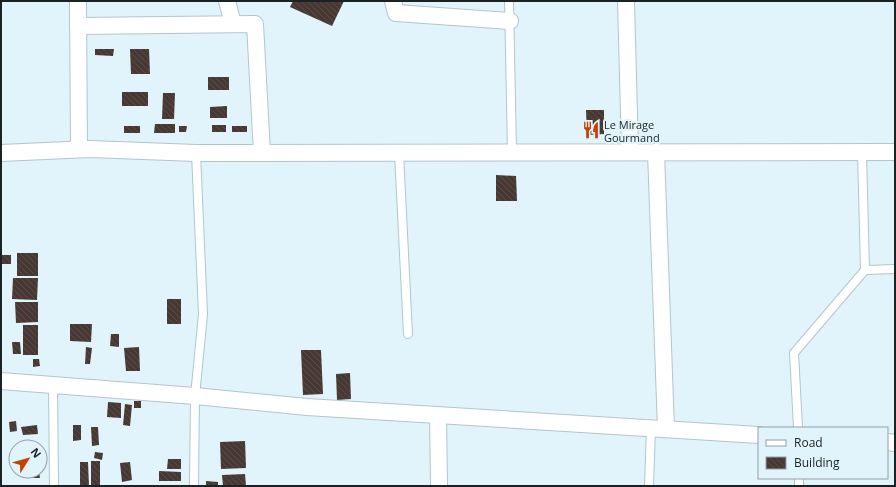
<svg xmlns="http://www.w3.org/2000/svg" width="896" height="487" font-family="'Open Sans',sans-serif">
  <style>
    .building { fill: url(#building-back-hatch) }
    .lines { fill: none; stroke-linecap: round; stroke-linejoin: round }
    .lane-casing { stroke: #b3c5cc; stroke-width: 10 }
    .street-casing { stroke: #b3c5cc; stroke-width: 18 }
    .lane { stroke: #fff; stroke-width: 8 }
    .street { stroke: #fff; stroke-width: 16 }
    .labels { text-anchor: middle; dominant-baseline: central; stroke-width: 4; stroke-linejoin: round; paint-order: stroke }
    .poi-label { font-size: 11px; fill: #1b2224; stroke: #e1f4fb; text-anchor: start }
  </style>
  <defs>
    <pattern id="building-back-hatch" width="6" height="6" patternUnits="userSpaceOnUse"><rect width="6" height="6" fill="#473834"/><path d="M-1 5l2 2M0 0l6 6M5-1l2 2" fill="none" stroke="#584c49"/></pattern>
  </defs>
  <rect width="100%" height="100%" fill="#e1f4fb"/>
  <!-- building -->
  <g class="building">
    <polygon points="293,1 344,1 332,26 290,7"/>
    <polygon points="95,49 114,49 113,56 95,55"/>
    <polygon points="130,49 149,49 150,74 131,74"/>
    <rect x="208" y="77" width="21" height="13"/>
    <rect x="122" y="92" width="26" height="14"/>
    <polygon points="163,93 175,93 174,119 162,119"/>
    <polygon points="227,106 227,118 210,118 210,107"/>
    <polygon points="586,110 604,110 604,134 587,135"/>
    <polygon points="155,124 175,124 175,133 154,133"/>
    <rect x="212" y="125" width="14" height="7"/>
    <rect x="124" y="126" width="16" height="7"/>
    <polygon points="179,126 187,126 186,132 179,132"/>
    <rect x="232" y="126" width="15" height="6"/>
    <polygon points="496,175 516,176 517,201 496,201"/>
    <rect x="17" y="253" width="21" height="23"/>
    <rect x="1" y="255" width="10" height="9"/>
    <polygon points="13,278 38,278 37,300 12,299"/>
    <rect x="167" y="299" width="14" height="25"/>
    <polygon points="15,302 38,302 38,322 16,323"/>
    <polygon points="70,324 92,324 91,342 70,341"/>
    <rect x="23" y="325" width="15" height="30"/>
    <polygon points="111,334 119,334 119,347 110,346"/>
    <polygon points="12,342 20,342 21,354 13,354"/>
    <polygon points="86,347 92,348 90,364 85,364"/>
    <polygon points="139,347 140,371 126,371 124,348"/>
    <polygon points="301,350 321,350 323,394 303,395"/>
    <polygon points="33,359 39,359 40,366 33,367"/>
    <polygon points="350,373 351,399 337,400 336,374"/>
    <rect x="134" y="401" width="7" height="7"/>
    <polygon points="108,402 121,403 121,418 107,417"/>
    <polygon points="125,404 132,405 130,426 123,425"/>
    <polygon points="16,421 17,431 10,432 9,422"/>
    <polygon points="37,425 38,434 23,435 21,427"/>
    <polygon points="73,425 81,425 81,440 73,441"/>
    <polygon points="91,427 98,427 99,445 92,446"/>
    <polygon points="245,441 246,468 221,469 220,442"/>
    <polygon points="95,452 103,453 102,460 94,458"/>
    <polygon points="168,459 181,459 181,469 167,469"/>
    <rect x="91" y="461" width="9" height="25"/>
    <polygon points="80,462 88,462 89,486 80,486"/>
    <polygon points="130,462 132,480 122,482 120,463"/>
    <polygon points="32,471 39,471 40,478 32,478"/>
    <polygon points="159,471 181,472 181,481 159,481"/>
    <polygon points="245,474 246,486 223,486 222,475"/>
    <polygon points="206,481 218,482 218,486 206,486"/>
  </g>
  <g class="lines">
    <!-- lane casing -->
    <g class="lane-casing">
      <g id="lane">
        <polyline points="509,1 512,153"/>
        <polyline points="862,152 865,270"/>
        <polyline points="399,153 408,334"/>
        <polyline points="53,384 54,486"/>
        <polyline points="798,428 794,353 865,270 895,269"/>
        <polyline points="799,478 799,486"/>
        <polyline points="194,486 195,396 203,314 196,153"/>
        <polyline points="649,486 651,428"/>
      </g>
    </g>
    <!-- street casing -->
    <g class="street-casing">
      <g id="street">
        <polyline points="78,1 79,149"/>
        <polyline points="227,1 233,24"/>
        <polyline points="393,1 396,13 510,21"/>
        <polyline points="626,1 630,152"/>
        <polyline points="78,26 255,24 262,153"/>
        <polyline points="656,152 666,429"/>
        <polyline points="1,153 90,149 196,153 895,152"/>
        <polyline points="1,381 195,396 307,407 759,435"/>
        <polyline points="438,416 439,486"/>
        <polyline points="887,442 895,443"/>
      </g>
    </g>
    <!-- lane -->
    <use href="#lane" class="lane"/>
    <!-- street -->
    <use href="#street" class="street"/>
  </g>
  <!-- icons -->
  <defs>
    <g id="restaurant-bare" transform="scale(1.38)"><path d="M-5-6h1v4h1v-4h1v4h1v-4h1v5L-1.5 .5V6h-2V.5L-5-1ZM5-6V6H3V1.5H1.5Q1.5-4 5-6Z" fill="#c74003" stroke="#e1f4fb" stroke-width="2.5" paint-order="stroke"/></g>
  </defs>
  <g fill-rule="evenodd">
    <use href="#restaurant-bare" x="591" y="130"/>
  </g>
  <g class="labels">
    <!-- poi labels -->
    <g class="poi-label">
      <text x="604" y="124">Le Mirage<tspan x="604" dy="13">Gourmand</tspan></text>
    </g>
  </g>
  <!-- border -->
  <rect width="896" height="487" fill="none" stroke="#1b2224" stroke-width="4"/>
  <!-- legend -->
  <rect x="758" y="427" width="130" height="52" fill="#e1f4fb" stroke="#92a0a5"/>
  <rect x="766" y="440" width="20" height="6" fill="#ffffff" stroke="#92a0a5"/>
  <text x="794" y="447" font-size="12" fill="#1b2224">Road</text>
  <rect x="766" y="457" width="20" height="12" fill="url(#building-back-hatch)" stroke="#92a0a5"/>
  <text x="794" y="467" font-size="12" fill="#1b2224">Building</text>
  <!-- north arrow -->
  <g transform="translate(28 459) rotate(53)"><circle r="19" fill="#e1f4fb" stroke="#92a0a5"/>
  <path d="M0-3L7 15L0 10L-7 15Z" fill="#c74003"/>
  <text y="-6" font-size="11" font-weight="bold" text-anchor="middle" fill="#1b2224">N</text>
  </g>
</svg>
